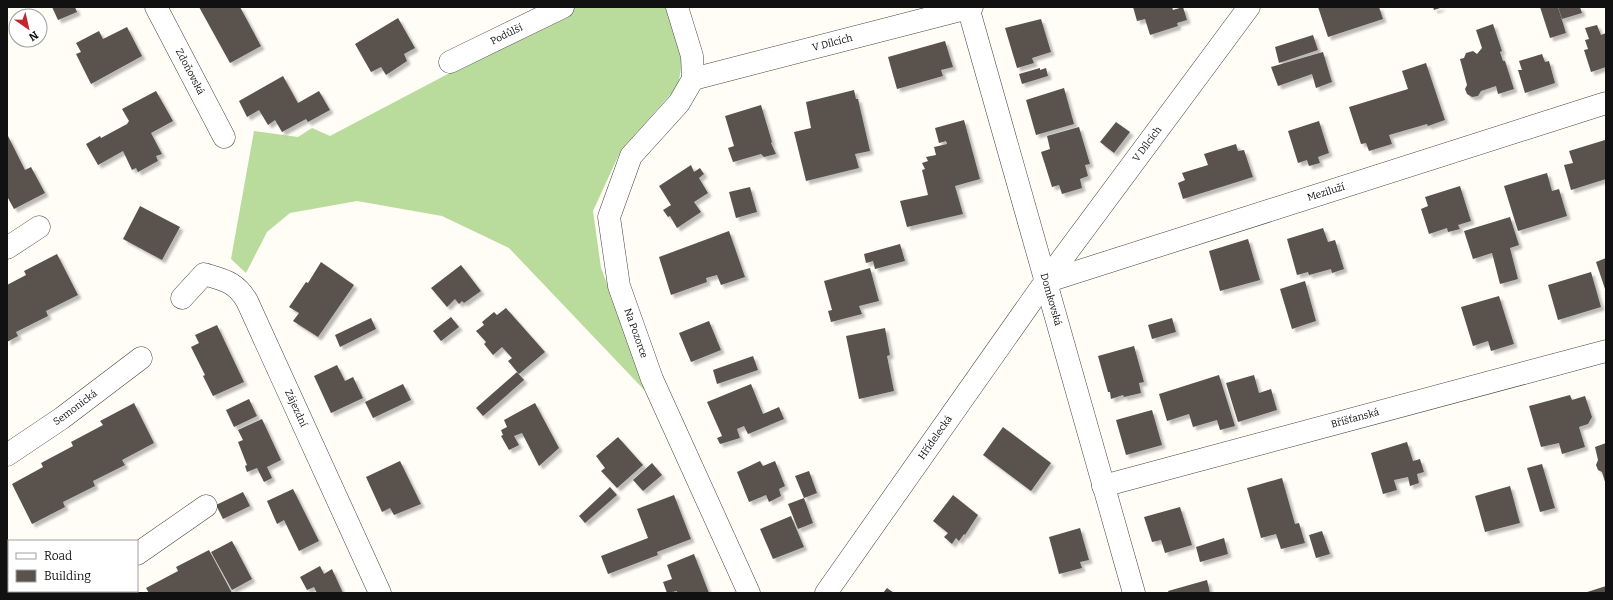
<svg xmlns="http://www.w3.org/2000/svg" width="1613" height="600" font-family="Bitter,serif">
  <style>
    .forest { fill: #b9dc9c }
    .building { fill: #5a524d; filter: url(#shadow) }
    .lines { fill: none; stroke-linecap: round; stroke-linejoin: round }
    .minor-casing { stroke: #444; stroke-width: 23 }
    .minor { stroke: #fff; stroke-width: 22 }
    .labels { text-anchor: middle; dominant-baseline: central; stroke-width: 4; stroke-linejoin: round; paint-order: stroke }
    .street-label { font-size: 10px; fill: #111; stroke: #fff }
  </style>
  <defs>
    <filter id="shadow"><feDropShadow dx="3.5" dy="3.5" stdDeviation="1" flood-color="#0004"/></filter>
  </defs>
  <rect width="100%" height="100%" fill="#fffdf5"/>
  <!-- forest -->
  <polygon class="forest" points="575,7 666,7 683,57 678,86 621,150 593,211 601,268 650,396 509,248 442,216 357,201 290,213 267,232 246,273 231,259 254,131 298,137 312,128 330,136"/>
  <!-- building -->
  <g class="building">
    <polygon points="52,7 75,7 77,12 58,20"/>
    <polygon points="199,7 240,7 261,46 230,63"/>
    <polygon points="1133,7 1172,7 1173,10 1183,7 1187,20 1177,23 1178,26 1150,35 1145,19 1137,21"/>
    <polygon points="1318,7 1379,7 1383,19 1328,37"/>
    <polygon points="1433,7 1443,7 1434,10"/>
    <polygon points="1540,7 1558,7 1566,33 1550,38"/>
    <polygon points="1558,7 1580,7 1582,13 1562,19"/>
    <polygon points="398,18 415,48 404,54 407,61 386,75 381,67 371,72 355,44"/>
    <polygon points="1041,19 1051,52 1032,58 1034,63 1017,68 1005,28"/>
    <polygon points="1493,24 1502,51 1500,52 1503,61 1505,61 1514,89 1498,94 1496,86 1481,91 1478,96 1472,97 1467,94 1465,89 1467,85 1460,59 1464,58 1466,53 1473,51 1477,54 1482,48 1476,30"/>
    <polygon points="1597,25 1601,35 1606,33 1606,67 1591,72 1584,50 1588,49 1585,40 1589,39 1585,28"/>
    <polygon points="127,27 142,56 91,84 76,54 81,52 76,43 99,31 103,39"/>
    <polygon points="1313,35 1318,50 1279,63 1275,47"/>
    <polygon points="945,41 953,67 941,70 943,76 897,89 888,57"/>
    <polygon points="1323,52 1332,82 1316,88 1312,74 1278,86 1271,67"/>
    <polygon points="1542,54 1545,62 1549,61 1555,83 1525,93 1518,70 1522,70 1519,61"/>
    <polygon points="1426,63 1445,120 1428,126 1427,124 1389,135 1392,144 1369,151 1366,143 1361,144 1349,107 1408,89 1402,71"/>
    <polygon points="1040,68 1040,70 1046,68 1048,76 1022,84 1019,74"/>
    <polygon points="283,76 298,103 319,91 330,110 308,122 306,119 282,132 275,120 268,125 259,110 247,117 239,101"/>
    <polygon points="1064,88 1074,124 1036,135 1026,100"/>
    <polygon points="854,90 856,99 858,99 870,151 855,154 859,168 806,181 794,132 811,128 806,102"/>
    <polygon points="156,91 173,121 151,133 162,154 156,156 158,161 138,172 136,168 132,170 123,151 98,165 86,144 100,136 101,138 127,124 129,121 122,109"/>
    <polygon points="761,105 772,142 771,143 776,154 764,157 761,154 733,162 728,148 734,146 725,116"/>
    <polygon points="964,120 980,179 955,186 963,214 907,227 900,201 928,195 922,170 925,169 922,163 928,161 926,157 936,155 934,147 947,144 946,141 939,143 935,128"/>
    <polygon points="1319,121 1329,153 1318,157 1320,163 1309,166 1307,160 1298,163 1288,131"/>
    <polygon points="1116,122 1130,132 1114,153 1100,142"/>
    <polygon points="1079,127 1090,164 1085,165 1088,176 1080,179 1082,188 1062,194 1059,185 1052,187 1041,152 1050,149 1047,136"/>
    <polygon points="7,134 25,170 31,167 45,193 14,209 8,198 7,198"/>
    <polygon points="1605,140 1606,179 1571,190 1564,165 1573,163 1569,151"/>
    <polygon points="1236,144 1238,151 1244,150 1253,177 1183,199 1178,183 1185,180 1182,173 1208,165 1204,154"/>
    <polygon points="691,165 694,172 700,168 704,174 699,178 708,193 694,202 701,212 677,228 670,216 668,217 663,210 671,205 659,186"/>
    <polygon points="1547,173 1552,191 1559,189 1567,216 1518,231 1504,186"/>
    <polygon points="1460,186 1471,221 1458,225 1460,229 1448,232 1447,228 1429,234 1421,209 1428,206 1425,197"/>
    <polygon points="750,187 757,212 736,218 729,192"/>
    <polygon points="140,206 180,227 162,260 123,239"/>
    <polygon points="1510,217 1519,245 1510,248 1518,279 1500,284 1492,253 1473,259 1464,231"/>
    <polygon points="1323,228 1328,242 1335,240 1344,269 1332,273 1331,269 1309,275 1308,272 1297,275 1287,239"/>
    <polygon points="729,231 745,277 721,285 717,275 706,278 707,282 671,295 659,257"/>
    <polygon points="1248,239 1260,280 1220,291 1209,251"/>
    <polygon points="900,244 905,261 875,269 873,261 866,263 864,254"/>
    <polygon points="57,254 78,295 46,311 48,316 16,332 18,336 7,342 7,285 26,275 24,271"/>
    <polygon points="1606,258 1606,292 1596,262"/>
    <polygon points="321,262 354,285 318,337 293,321 299,313 289,307 306,282 308,283"/>
    <polygon points="461,265 481,291 464,303 462,301 459,304 455,299 447,307 431,288"/>
    <polygon points="870,268 879,301 859,306 862,314 831,322 828,311 832,310 824,281"/>
    <polygon points="1591,272 1601,307 1558,320 1548,285"/>
    <polygon points="1305,281 1316,321 1292,329 1280,289"/>
    <polygon points="1499,296 1514,344 1491,351 1488,341 1473,346 1461,307"/>
    <polygon points="506,308 545,352 519,374 508,361 512,358 502,347 493,355 484,344 486,342 476,331 484,325 482,322 494,312 497,315"/>
    <polygon points="451,317 459,327 441,341 433,331"/>
    <polygon points="371,318 376,329 340,347 335,335"/>
    <polygon points="1172,318 1176,332 1152,339 1148,325"/>
    <polygon points="709,321 721,350 691,362 679,333"/>
    <polygon points="217,325 244,382 213,396 203,376 205,375 191,347 199,343 195,335"/>
    <polygon points="885,328 890,355 887,356 894,391 859,399 846,336"/>
    <polygon points="1134,346 1144,382 1139,383 1141,393 1124,397 1123,395 1111,399 1110,392 1108,392 1098,356"/>
    <polygon points="753,356 758,370 717,384 713,370"/>
    <polygon points="337,365 345,381 353,377 363,398 331,413 314,376"/>
    <polygon points="517,372 524,380 483,416 476,408"/>
    <polygon points="1219,375 1235,426 1220,430 1217,420 1193,427 1189,414 1167,421 1159,394"/>
    <polygon points="1254,375 1259,393 1271,389 1277,410 1238,422 1226,383"/>
    <polygon points="403,384 411,400 373,418 365,402"/>
    <polygon points="751,384 763,414 779,407 784,419 748,434 744,426 737,429 740,438 720,444 717,438 722,436 707,402"/>
    <polygon points="1570,395 1572,400 1585,396 1592,417 1588,424 1579,427 1585,447 1562,454 1559,443 1541,447 1529,406"/>
    <polygon points="249,399 257,416 234,427 226,410"/>
    <polygon points="134,403 154,443 122,460 125,465 93,481 95,486 63,502 65,507 32,524 12,484 43,467 41,463 73,446 71,442 103,425 100,421"/>
    <polygon points="535,403 559,448 539,466 522,433 514,436 519,445 509,450 501,436 503,435 501,430 507,427 504,420"/>
    <polygon points="1152,410 1162,445 1126,455 1116,420"/>
    <polygon points="262,419 281,460 267,467 272,478 264,482 257,468 247,472 245,466 247,465 238,442 243,440 238,430"/>
    <polygon points="1003,427 1051,463 1031,491 983,455"/>
    <polygon points="618,437 643,465 617,488 601,471 605,468 596,456"/>
    <polygon points="1407,442 1413,461 1420,459 1424,472 1417,474 1419,483 1410,486 1408,477 1394,480 1397,490 1383,494 1371,453"/>
    <polygon points="1606,443 1606,485 1602,472 1598,470 1596,465 1598,460 1595,447"/>
    <polygon points="400,461 421,504 394,515 390,508 382,512 366,477"/>
    <polygon points="760,461 763,466 775,461 785,486 779,489 781,496 769,502 766,495 749,502 737,472"/>
    <polygon points="652,463 662,475 643,491 633,480"/>
    <polygon points="1542,464 1555,508 1540,512 1527,468"/>
    <polygon points="809,471 817,493 804,498 795,476"/>
    <polygon points="1282,478 1295,524 1299,523 1305,543 1281,549 1276,534 1261,538 1247,488"/>
    <polygon points="1510,486 1520,523 1485,532 1475,496"/>
    <polygon points="610,487 617,495 585,523 579,516"/>
    <polygon points="293,489 319,541 299,551 284,520 277,524 267,501"/>
    <polygon points="243,492 250,506 223,519 216,505"/>
    <polygon points="674,495 691,539 657,552 658,555 608,574 601,556 648,538 637,509"/>
    <polygon points="953,495 978,515 965,535 964,534 959,541 956,538 952,544 944,537 948,533 933,521"/>
    <polygon points="804,498 813,523 798,529 788,504"/>
    <polygon points="1180,507 1192,545 1165,553 1161,540 1152,542 1144,517"/>
    <polygon points="791,516 804,547 773,559 760,529"/>
    <polygon points="1080,528 1089,560 1080,562 1082,568 1059,574 1049,537"/>
    <polygon points="1322,531 1330,554 1316,558 1309,535"/>
    <polygon points="1224,538 1228,554 1200,562 1196,547"/>
    <polygon points="232,541 252,579 232,590 211,552"/>
    <polygon points="209,550 232,593 149,593 146,588 178,571 176,567"/>
    <polygon points="694,554 709,593 677,593 677,591 667,593 663,582 672,579 667,565"/>
    <polygon points="320,566 324,574 332,569 343,593 317,593 314,587 307,590 300,577"/>
    <polygon points="1207,580 1210,593 1169,593 1168,591"/>
    <polygon points="1606,586 1606,593 1584,593"/>
    <polygon points="887,588 894,593 883,593"/>
  </g>
  <g class="lines">
    <!-- minor casing -->
    <g class="minor-casing">
      <g id="minor">
        <path id="s1" d="M156,7l68,130"/>
        <polyline points="677,7 692,56 693,79"/>
        <path id="s2" d="M968,7l166,586"/>
        <path id="s3" d="M450,62l113,-55"/>
        <path id="s4" d="M693,79l-14,24 -48,53 -22,61 10,69 33,93 97,214"/>
        <path id="s5" d="M693,79l279,-72"/>
        <polyline points="7,248 39,227"/>
        <path id="s6" d="M1045,282l561,-179"/>
        <path id="s7" d="M182,298l22,-24c20,6 32,8 43,27l133,292"/>
        <path id="s8" d="M7,455l55,-37 79,-60"/>
        <path id="s9" d="M1103,486l503,-135"/>
        <polyline points="137,554 206,506"/>
        <polyline points="7,579 9,583"/>
        <polyline points="80,593 83,591"/>
        <path id="s10" d="M826,593l219,-311 204,-275"/>
      </g>
    </g>
    <!-- minor -->
    <use href="#minor" class="minor"/>
  </g>
  <g class="labels">
    <!-- street labels -->
    <g class="street-label">
      <text stroke="none"><textPath href="#s3" startOffset="63">Podůlší</textPath></text>
      <text stroke="none"><textPath href="#s5" startOffset="144">V Dílcích</textPath></text>
      <text stroke="none"><textPath href="#s1" startOffset="73">Zdoňovská</textPath></text>
      <text stroke="none"><textPath href="#s10" startOffset="552">V Dílcích</textPath></text>
      <text stroke="none"><textPath href="#s6" startOffset="295">Meziluží</textPath></text>
      <text stroke="none"><textPath href="#s2" startOffset="304">Domkovská</textPath></text>
      <text stroke="none"><textPath href="#s4" startOffset="284">Na Pozorce</textPath></text>
      <text stroke="none"><textPath href="#s8" startOffset="83">Semonická</textPath></text>
      <text stroke="none"><textPath href="#s7" startOffset="203">Zájezdní</textPath></text>
      <text stroke="none"><textPath href="#s9" startOffset="261">Bříšťanská</textPath></text>
      <text stroke="none"><textPath href="#s10" startOffset="190">Hřídelecká</textPath></text>
    </g>
  </g>
  <!-- border -->
  <rect width="1613" height="600" fill="none" stroke="#111111" stroke-width="16"/>
  <!-- legend -->
  <rect x="8" y="540" width="130" height="52" fill="#ffffff" stroke="#a0a0a0"/>
  <rect x="16" y="553" width="20" height="6" fill="#ffffff" stroke="#a0a0a0"/>
  <text x="44" y="560" font-size="12" fill="#111111">Road</text>
  <rect x="16" y="570" width="20" height="12" fill="#5a524d" stroke="#a0a0a0"/>
  <text x="44" y="580" font-size="12" fill="#111111">Building</text>
  <!-- north arrow -->
  <g transform="translate(28 28) rotate(146)"><circle r="19" fill="#ffffff" stroke="#a0a0a0"/>
  <path d="M0-3L7 15L0 10L-7 15Z" fill="#c4262e"/>
  <text y="-6" font-size="11" font-weight="bold" text-anchor="middle" fill="#111111">N</text>
  </g>
</svg>
